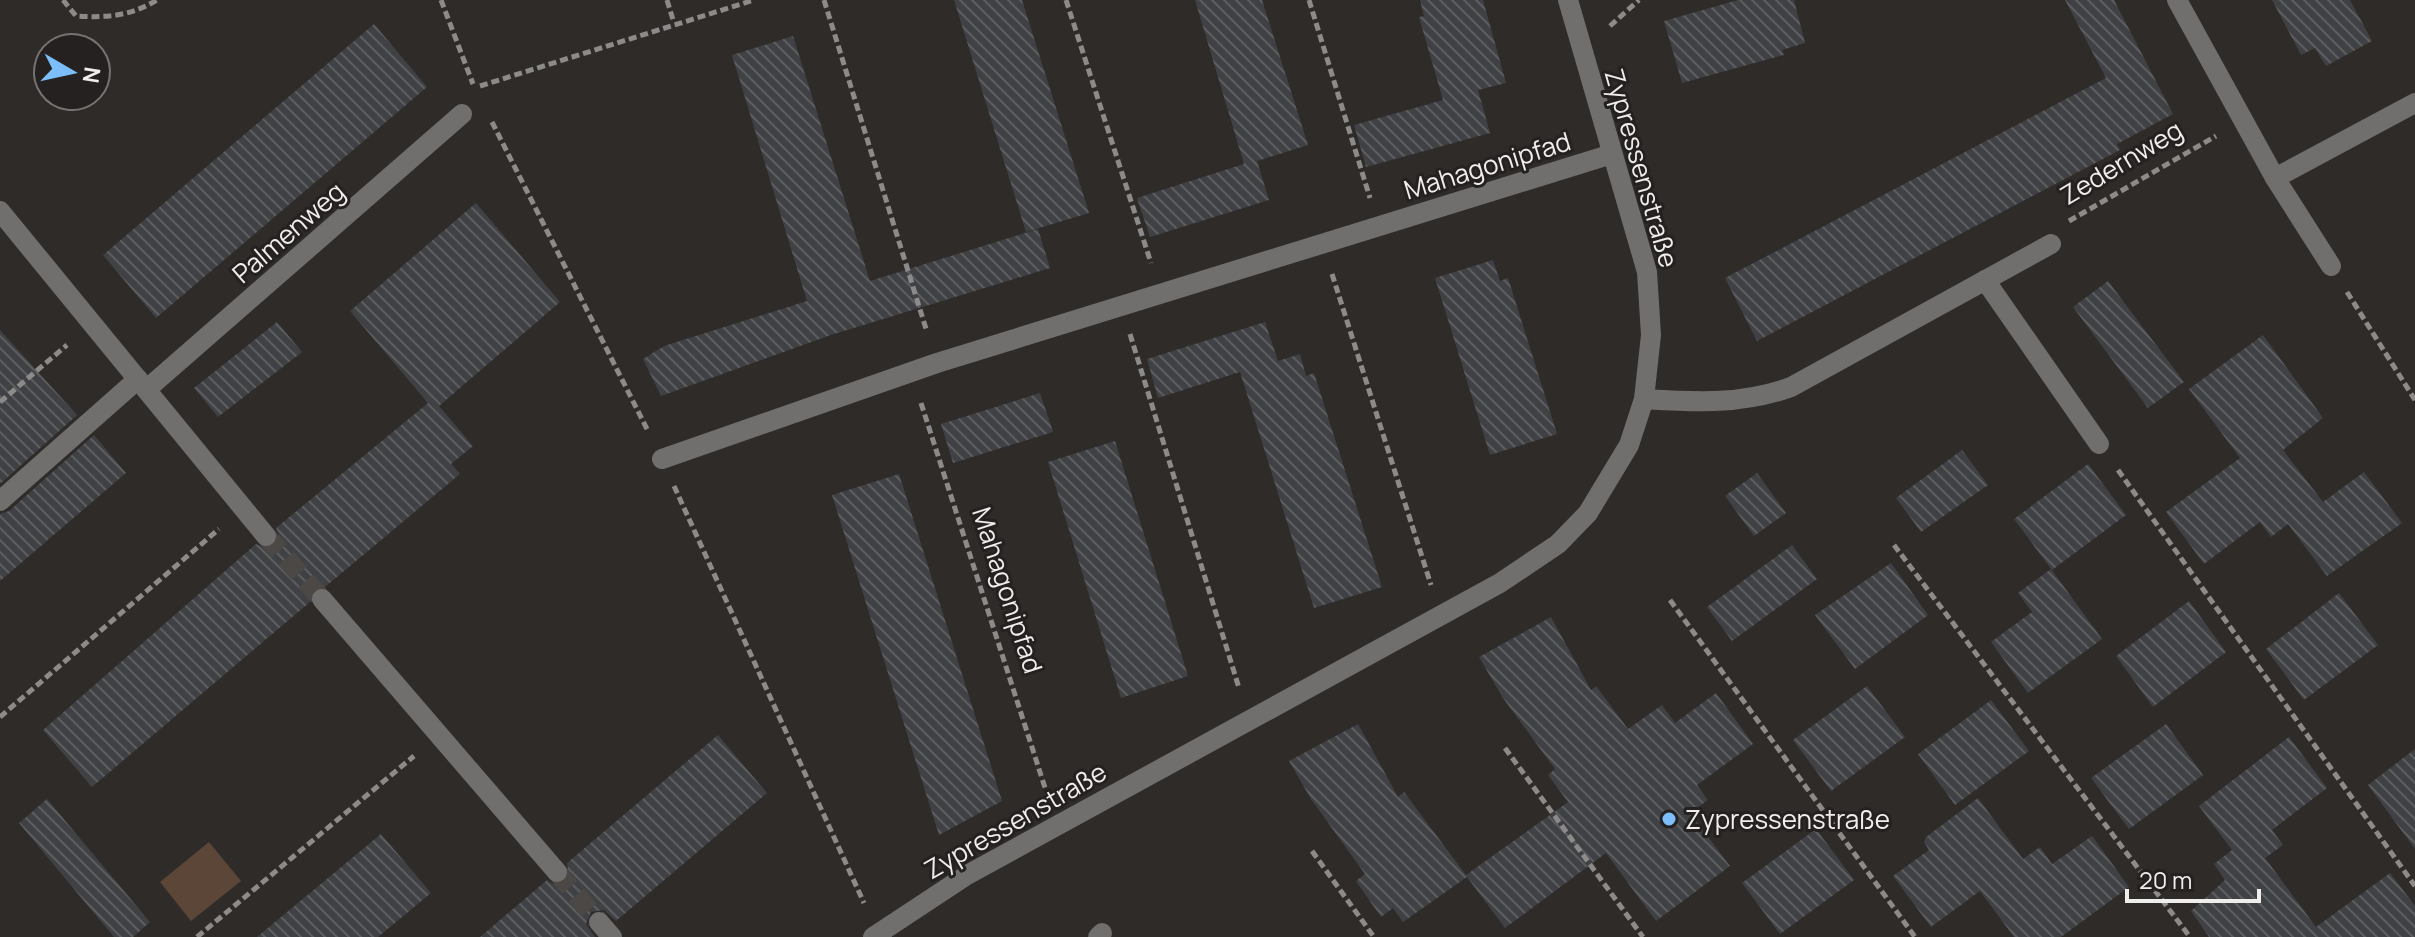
<svg xmlns="http://www.w3.org/2000/svg" width="2415" height="937" font-family="Manrope,sans-serif">
  <style>
    .park { fill: #5b4638 }
    .building { fill: url(#building-back-hatch) }
    .lines { fill: none; stroke-linecap: round; stroke-linejoin: round }
    .minor-tunnel { stroke: #4b4846; stroke-width: 20; stroke-dasharray: 20 10; stroke-linecap: butt }
    .path { stroke: #8d8b89; stroke-width: 5; stroke-dasharray: 8 4; stroke-linecap: butt }
    .minor { stroke: #706f6e; stroke-width: 20 }
    .poi-dot { fill: #7cbef9; stroke: #242120; stroke-width: 3 }
    .labels { text-anchor: middle; dominant-baseline: central; stroke-width: 6; stroke-linejoin: round; paint-order: stroke }
    .street-label { font-size: 26px; fill: #f0eeec; stroke: #242120 }
    .poi-label { font-size: 26px; fill: #f0eeec; stroke: #242120; text-anchor: start }
  </style>
  <defs>
    <pattern id="building-back-hatch" width="6" height="6" patternUnits="userSpaceOnUse" patternTransform="scale(2)"><rect width="6" height="6" fill="#3f4144"/><path d="M-1 5l2 2M0 0l6 6M5-1l2 2" fill="none" stroke="#5b5d5f"/></pattern>
  </defs>
  <rect width="100%" height="100%" fill="#2e2b29"/>
  <!-- park -->
  <polygon class="park" points="209,842 241,881 191,921 160,882"/>
  <!-- building -->
  <g class="building">
    <polygon points="954,0 1022,0 1089,213 1026,232"/>
    <polygon points="1195,0 1262,0 1308,145 1257,161 1269,200 1150,237 1137,198 1244,164"/>
    <polygon points="1420,0 1483,0 1506,83 1478,90 1490,133 1366,167 1354,125 1443,100 1419,17 1424,16"/>
    <polygon points="1738,0 1794,0 1805,43 1782,50 1784,55 1682,83 1664,21"/>
    <polygon points="2065,0 2114,0 2173,114 2117,144 2120,150 1757,341 1725,278 2106,78"/>
    <polygon points="2272,0 2350,0 2372,41 2326,66 2315,48 2301,55"/>
    <polygon points="374,24 427,87 156,318 103,255"/>
    <polygon points="793,36 870,281 1038,229 1050,268 831,335 661,396 643,359 664,346 807,301 732,55"/>
    <polygon points="476,203 560,302 439,406 473,446 451,464 460,474 325,587 314,589 310,602 92,787 43,730 256,544 267,549 275,545 279,535 276,528 428,403 350,311"/>
    <polygon points="1493,260 1500,281 1508,278 1557,434 1490,455 1435,278"/>
    <polygon points="2108,281 2184,382 2148,408 2073,307"/>
    <polygon points="277,322 302,352 218,417 194,388"/>
    <polygon points="1265,322 1278,361 1300,354 1306,376 1314,373 1382,587 1314,608 1240,372 1158,398 1147,359"/>
    <polygon points="0,330 77,415 0,484"/>
    <polygon points="2263,335 2323,418 2283,450 2323,502 2364,472 2402,523 2327,576 2288,524 2271,537 2260,522 2204,564 2166,512 2240,458 2189,389"/>
    <polygon points="1040,393 1053,432 953,463 941,424"/>
    <polygon points="94,435 126,473 0,581 0,514 9,511"/>
    <polygon points="1115,441 1188,676 1121,698 1048,462"/>
    <polygon points="1962,450 1988,485 1921,532 1896,498"/>
    <polygon points="2088,464 2126,515 2052,570 2014,519"/>
    <polygon points="1757,473 1786,513 1754,536 1725,496"/>
    <polygon points="899,474 1002,801 939,835 832,495"/>
    <polygon points="1792,545 1817,579 1732,641 1707,607"/>
    <polygon points="1891,563 1928,615 1855,669 1815,615"/>
    <polygon points="2051,569 2102,639 2028,693 1991,642 2032,612 2018,593"/>
    <polygon points="2339,593 2378,645 2304,700 2266,649"/>
    <polygon points="2189,601 2226,652 2153,707 2116,656"/>
    <polygon points="1551,617 1591,690 1596,686 1628,729 1662,705 1675,723 1716,693 1753,744 1697,785 1708,800 1690,813 1730,866 1656,921 1606,853 1505,928 1467,877 1403,922 1393,908 1381,917 1356,881 1365,874 1311,799 1289,761 1358,724 1398,797 1404,792 1466,875 1568,802 1548,775 1555,769 1503,698 1479,657"/>
    <polygon points="1867,686 1905,737 1831,791 1793,740"/>
    <polygon points="1991,700 2029,751 1955,805 1918,754"/>
    <polygon points="2166,724 2203,775 2129,829 2091,778"/>
    <polygon points="718,735 767,793 708,843 616,921 604,910 591,912 586,924 595,937 480,937 547,880 553,884 565,882 569,876 567,863"/>
    <polygon points="2289,737 2327,788 2272,830 2283,845 2265,858 2316,927 2390,873 2415,906 2415,937 2209,937 2191,911 2225,880 2214,864 2232,850 2199,806"/>
    <polygon points="2415,749 2415,849 2368,785"/>
    <polygon points="1978,798 2023,859 2040,847 2052,864 2092,836 2129,887 2061,937 2014,937 1980,891 1931,927 1893,876 1929,850 1924,842 1926,837"/>
    <polygon points="47,799 150,922 133,937 114,937 19,823"/>
    <polygon points="1816,829 1854,880 1780,934 1742,883"/>
    <polygon points="381,834 431,893 378,937 257,937"/>
  </g>
  <g class="lines">
    <!-- minor-tunnel -->
    <g class="minor-tunnel">
      <polyline points="266,536 322,599"/>
      <polyline points="557,872 599,922"/>
    </g>
    <!-- path -->
    <g class="path">
      <path d="M63,0l13,16c30,2 55,0 81,-16"/>
      <polyline points="441,0 473,84"/>
      <polyline points="667,0 674,23"/>
      <polyline points="824,0 927,332"/>
      <polyline points="1066,0 1151,263"/>
      <polyline points="1309,0 1370,198"/>
      <polyline points="1610,26 1639,0"/>
      <polyline points="480,86 754,0"/>
      <polyline points="492,122 648,431"/>
      <polyline points="2069,221 2216,136"/>
      <polyline points="1332,274 1431,585"/>
      <polyline points="2347,292 2415,400"/>
      <polyline points="1130,334 1239,688"/>
      <polyline points="0,402 67,345"/>
      <polyline points="921,403 1048,797"/>
      <polyline points="2118,470 2415,886"/>
      <polyline points="674,486 864,903"/>
      <polyline points="1894,545 2190,937"/>
      <polyline points="1670,600 1915,937"/>
      <polyline points="0,717 219,529"/>
      <polyline points="1505,748 1643,937"/>
      <polyline points="1312,851 1374,937"/>
      <polyline points="197,937 414,756"/>
    </g>
    <!-- minor -->
    <g class="minor">
      <polyline points="2177,0 2275,178 2331,266"/>
      <polyline points="2275,178 2415,103"/>
      <polyline points="0,211 266,536"/>
      <polyline points="1985,280 2099,444"/>
      <polyline points="147,389 462,114"/>
      <path d="M1644,399c52,3 97,6 147,-12l260,-143"/>
      <polyline points="662,459 937,363 1612,154"/>
      <polyline points="0,501 138,379"/>
      <polyline points="322,599 557,872"/>
      <polyline points="599,922 612,937"/>
      <polyline points="873,937 967,875 1500,583 1558,544 1588,513 1629,445 1644,399 1651,335 1647,272 1568,0"/>
      <polyline points="1098,937 1102,933"/>
    </g>
  </g>
  <!-- markers -->
  <circle class="poi-dot" cx="1669" cy="819" r="8"/>
  <g class="labels">
    <!-- street labels -->
    <g class="street-label">
      <text transform="translate(2121 162) rotate(-31)">Zedernweg</text>
      <text transform="translate(1487 165) rotate(-17)">Mahagonipfad</text>
      <text transform="translate(1642 168) rotate(74)">Zypressenstraße</text>
      <text transform="translate(288 232) rotate(-41)">Palmenweg</text>
      <text transform="translate(1008 590) rotate(72)">Mahagonipfad</text>
      <text transform="translate(1015 820) rotate(-30)">Zypressenstraße</text>
    </g>
    <!-- poi labels -->
    <g class="poi-label">
      <text x="1685" y="819">Zypressenstraße</text>
    </g>
  </g>
  <!-- north arrow -->
  <g transform="translate(72 72) rotate(99)"><circle r="38" fill="#242120" stroke="#767372" stroke-width="2"/>
  <path d="M0-6L14 30L0 20L-14 30Z" fill="#7cbef9"/>
  <text y="-12" font-size="22" font-weight="bold" text-anchor="middle" fill="#f0eeec">N</text>
  </g>
  <!-- scale -->
  <path d="M2127 889v12h132v-12" fill="none" stroke="#f0eeec" stroke-width="4"/>
  <text x="2139" y="889" font-size="24" fill="#f0eeec" stroke="#242120" stroke-width="6" paint-order="stroke">20 m</text>
</svg>
